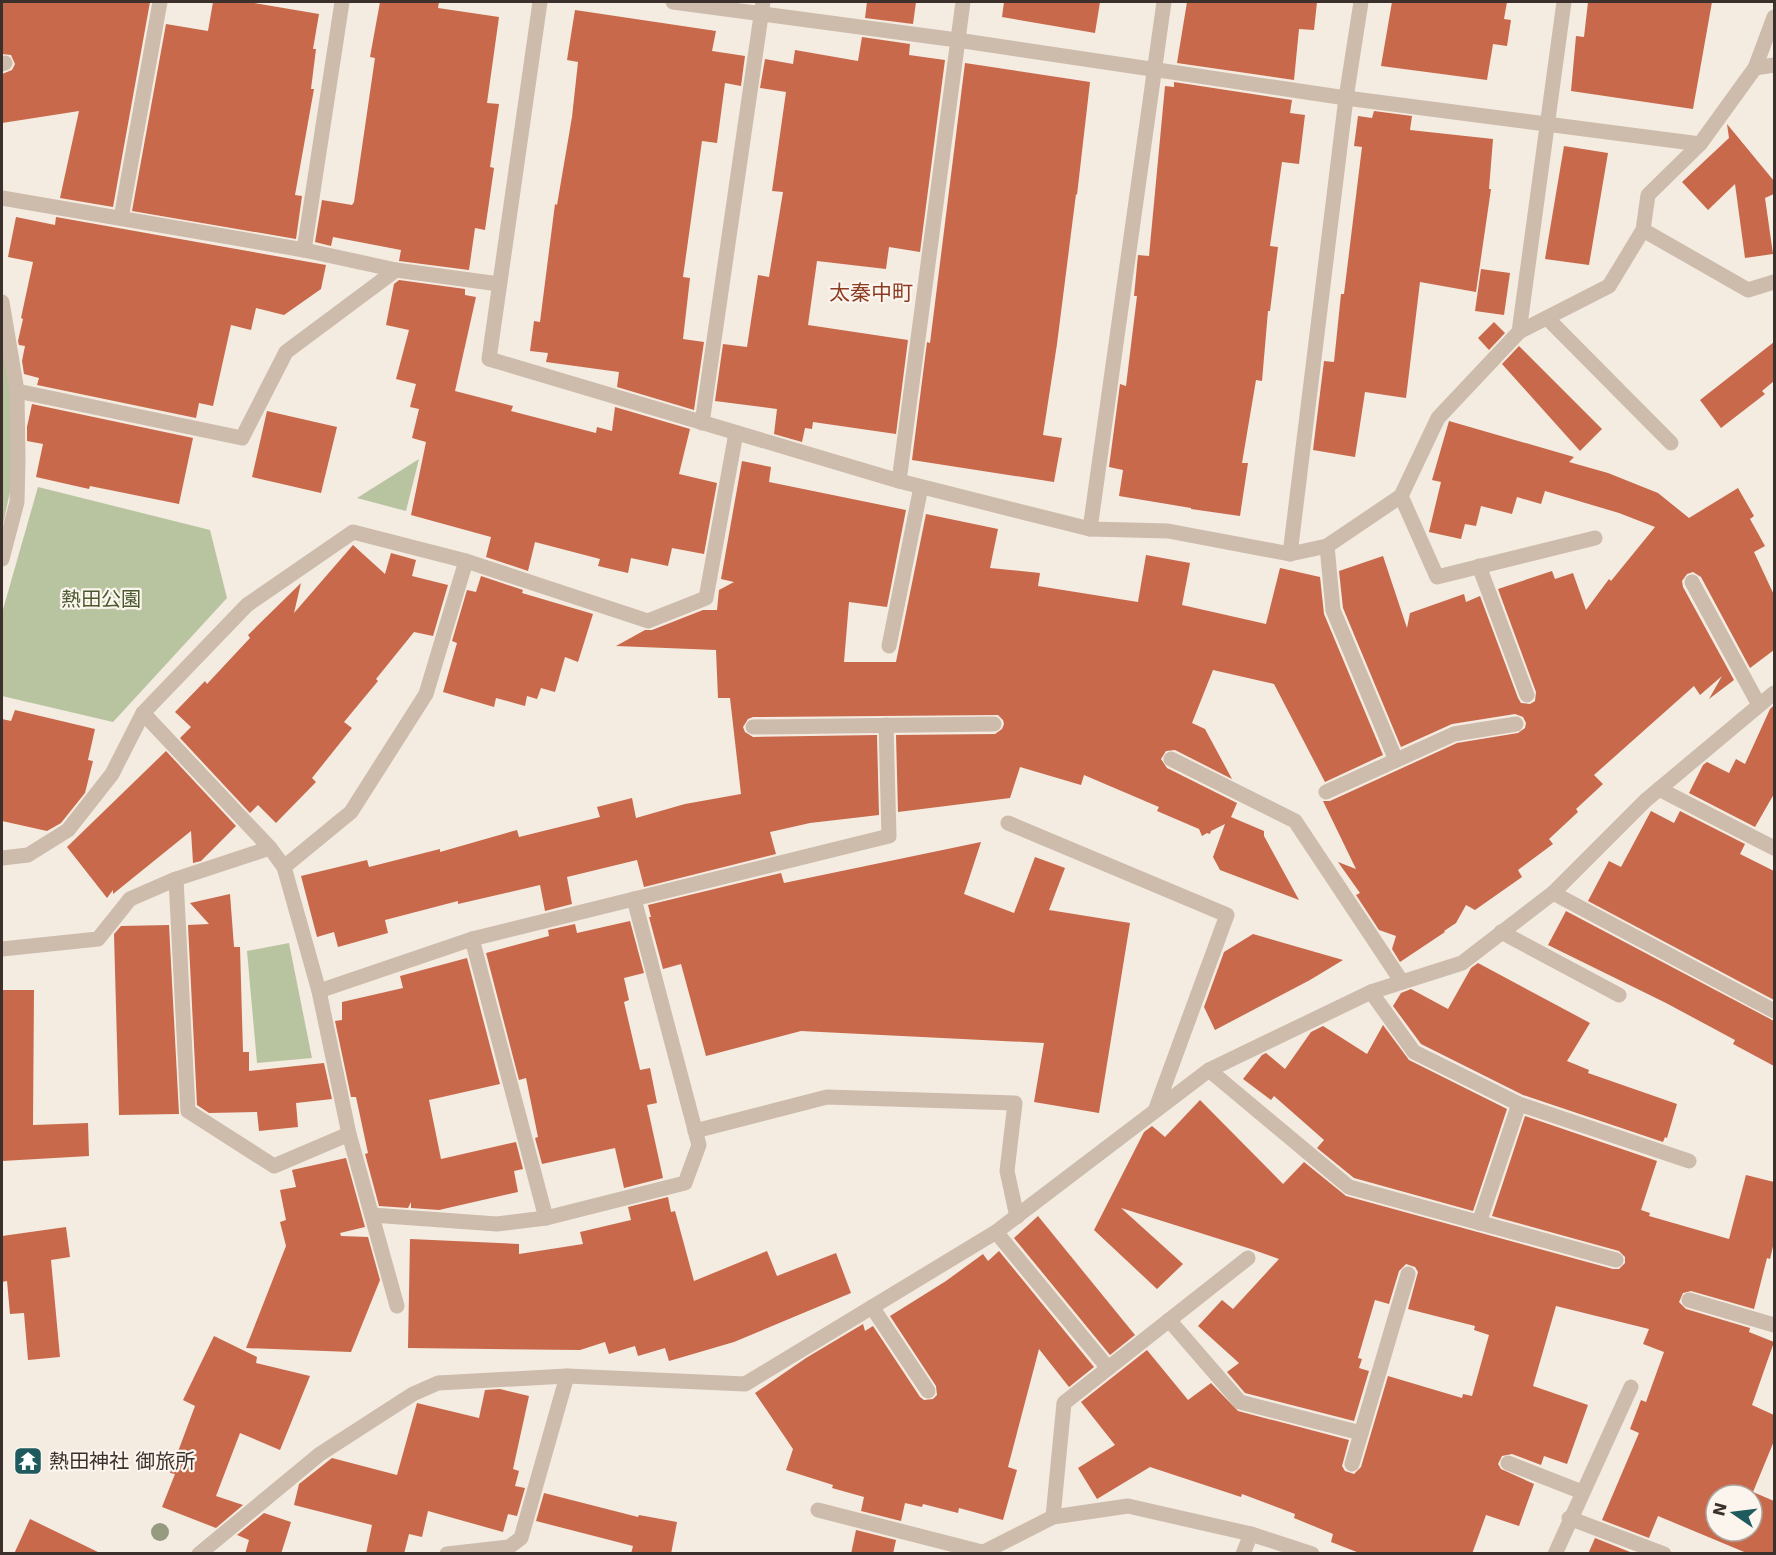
<svg xmlns="http://www.w3.org/2000/svg" width="1776" height="1555" font-family="'DejaVu Sans','Noto Sans JP',sans-serif">
  <style>
    .green { fill: #b8c4a0 }
    .building { fill: #c8694b; fill-rule: evenodd }
    .lines { fill: none; stroke-linecap: round; stroke-linejoin: round }
    .minor { stroke: #cdbbac; stroke-width: 15 }
    .tree { fill: #969b7f }
    .labels { text-anchor: middle; dominant-baseline: central; stroke-width: 4.5; stroke-linejoin: round; paint-order: stroke }
    .park-label { font-size: 20px; fill: #4a5a2e; stroke: #fbf5ee }
    .poi-label { font-size: 20px; fill: #3b302b; stroke: #fbf5ee; text-anchor: start }
    .neighbourhood-label { font-size: 21px; fill: #8c3b22; stroke: #fbf5ee }
  </style>
  <rect width="100%" height="100%" fill="#f4ebe1"/>
  <!-- green -->
  <g class="green">
    <polygon points="2,342 20,428 13,478 2,529"/>
    <polygon points="419,459 406,511 357,498"/>
    <polygon points="38,487 210,530 227,598 113,722 2,696 2,613"/>
    <polygon points="289,943 312,1058 257,1063 247,951"/>
  </g>
  <!-- building -->
  <g class="building">
    <polygon points="2,2 150,2 113,207 60,198 79,111 2,123 2,74 12,70 15,64 11,55 2,54"/>
    <polygon points="213,2 248,2 319,14 313,49 316,49 311,89 314,89 295,195 302,196 296,239 132,211 166,24 208,31"/>
    <polygon points="380,2 439,2 438,8 499,17 487,103 499,104 490,167 494,168 485,230 475,228 469,270 399,261 401,250 333,237 331,246 315,242 322,200 352,205 354,202 375,58 370,57"/>
    <polygon points="867,2 916,2 913,24 865,18"/>
    <polygon points="1004,2 1100,2 1095,33 1002,17"/>
    <polygon points="1187,2 1317,2 1314,30 1299,29 1294,80 1177,63"/>
    <polygon points="1392,2 1507,2 1504,19 1511,20 1507,46 1493,44 1487,80 1381,66"/>
    <polygon points="1588,2 1712,2 1693,109 1571,91 1576,36 1584,37"/>
    <polygon points="575,10 716,31 712,51 745,56 741,86 725,83 717,143 702,141 683,277 690,278 683,339 704,342 694,410 617,387 619,372 546,362 548,353 530,351 534,321 540,322 555,204 557,205 572,117 578,62 567,60"/>
    <polygon points="862,37 910,44 909,55 945,60 920,252 889,247 886,269 817,261 808,325 908,340 896,434 813,422 812,429 805,428 802,442 774,434 777,409 715,401 723,344 747,347 758,275 769,277 783,192 772,191 786,92 760,88 765,59 793,64 795,50 858,61"/>
    <polygon points="965,63 1090,82 1077,195 1076,194 1057,344 1043,435 1062,438 1054,482 912,460 927,342 930,343"/>
    <polygon points="1174,82 1292,100 1290,113 1305,115 1299,164 1282,162 1270,246 1278,247 1270,311 1268,311 1262,381 1256,380 1242,463 1248,463 1240,516 1191,509 1191,508 1119,496 1123,470 1109,467 1120,384 1126,386 1137,296 1134,296 1138,255 1149,256 1165,86 1174,87"/>
    <polygon points="1374,111 1412,116 1410,130 1493,139 1489,189 1491,189 1476,292 1420,282 1406,398 1365,392 1355,457 1313,450 1324,361 1334,362 1341,294 1344,294 1362,147 1354,146 1358,116 1372,118"/>
    <polygon points="1727,124 1774,181 1774,194 1765,198 1773,254 1745,258 1735,184 1708,210 1682,182 1729,138"/>
    <polygon points="1564,146 1608,153 1589,265 1545,259"/>
    <polygon points="16,217 55,225 56,217 326,265 321,289 284,315 256,308 251,330 231,325 213,406 199,403 196,418 37,385 39,378 24,374 22,361 25,346 19,345 18,341 23,319 21,318 33,262 8,257"/>
    <polygon points="1481,269 1510,273 1504,315 1475,311"/>
    <polygon points="399,280 465,289 465,295 476,297 455,391 513,406 511,411 596,433 597,427 612,431 615,407 690,429 679,474 717,483 704,554 672,548 668,566 631,558 628,573 598,566 600,559 535,542 528,571 486,557 491,537 411,515 426,442 412,438 419,409 410,407 416,384 396,379 409,330 386,325 394,284"/>
    <polygon points="1494,322 1505,333 1489,350 1478,338"/>
    <polygon points="1774,342 1774,381 1762,391 1765,394 1721,428 1700,400"/>
    <polygon points="1519,346 1602,429 1580,451 1502,364"/>
    <polygon points="32,404 193,438 179,504 90,486 89,489 36,477 43,444 27,441 27,427"/>
    <polygon points="267,411 337,427 321,493 252,477"/>
    <polygon points="1449,421 1574,457 1569,462 1608,473 1658,493 1689,518 1738,488 1754,516 1750,519 1765,546 1754,552 1774,595 1774,650 1750,668 1701,577 1693,572 1687,574 1682,581 1683,587 1734,680 1709,699 1722,676 1700,695 1694,686 1594,775 1603,784 1576,809 1578,812 1549,839 1553,844 1518,870 1522,877 1475,910 1466,905 1456,923 1444,931 1445,932 1400,962 1392,949 1396,936 1379,930 1356,895 1360,893 1338,862 1356,869 1323,801 1330,801 1457,743 1518,733 1525,728 1526,723 1523,717 1515,714 1452,724 1401,747 1343,608 1339,571 1383,556 1407,628 1410,613 1464,594 1466,602 1480,596 1518,698 1521,703 1530,704 1535,701 1536,692 1498,589 1552,571 1555,579 1573,573 1586,610 1609,579 1611,581 1655,527 1619,513 1545,491 1541,504 1517,497 1512,514 1481,506 1476,526 1465,524 1461,539 1429,532 1441,482 1432,480"/>
    <polygon points="742,461 771,467 769,482 906,510 887,607 849,602 844,662 896,662 926,514 998,529 990,568 1040,573 1038,586 1138,602 1146,555 1190,563 1182,605 1266,624 1280,568 1320,577 1324,614 1383,755 1325,782 1274,684 1213,670 1192,723 1205,729 1232,779 1175,750 1166,751 1161,759 1167,768 1237,803 1231,817 1264,831 1264,836 1299,900 1220,870 1213,857 1225,824 1211,831 1210,834 1207,833 1202,836 1199,829 1157,811 1159,807 1084,775 1081,785 1020,767 1010,798 898,812 896,735 995,734 1002,729 1004,724 1003,720 998,715 753,717 748,719 743,727 745,732 753,737 877,735 879,815 810,823 770,832 776,854 644,887 637,860 567,877 572,904 545,911 540,885 458,904 458,901 385,920 388,933 338,947 334,932 317,937 301,876 367,860 369,867 440,849 440,852 517,830 519,837 600,817 597,807 632,798 636,818 685,804 741,794 730,698 718,698 716,650 616,646 645,630 652,630 703,610 717,610 719,590 734,582 721,579"/>
    <polygon points="353,545 385,574 391,553 416,560 412,576 448,585 433,636 414,632 376,679 378,681 344,722 352,728 312,778 316,782 276,823 258,805 250,813 180,738 191,727 175,712 205,681 207,684 250,638 248,635 301,583 294,613"/>
    <polygon points="481,576 523,590 522,593 593,614 578,662 565,657 555,692 541,688 537,699 527,696 525,706 496,698 494,707 443,692 457,643 452,641 467,590 476,592"/>
    <polygon points="1774,705 1774,794 1755,827 1689,793 1703,765 1707,762 1729,773 1736,759 1745,764 1770,709"/>
    <polygon points="15,710 95,729 88,760 93,761 85,793 61,823 47,831 2,821 2,719 11,721"/>
    <polygon points="166,751 236,826 201,861 193,863 191,831 113,894 113,890 107,898 67,847"/>
    <polygon points="1651,811 1674,823 1680,811 1745,844 1740,854 1774,871 1774,1000 1588,901 1609,861 1621,867"/>
    <polygon points="981,842 964,894 1014,913 1035,857 1065,868 1049,910 1130,923 1099,1113 1034,1102 1044,1043 801,1031 706,1056 681,964 663,969 649,917 651,917 648,905 781,873 784,883"/>
    <polygon points="230,894 234,947 240,947 243,1052 249,1052 249,1071 324,1063 332,1099 296,1103 298,1127 259,1131 257,1112 209,1113 197,1105 188,925 209,924 190,903"/>
    <polygon points="1566,911 1774,1021 1774,1066 1733,1044 1735,1040 1666,1003 1548,945"/>
    <polygon points="630,921 644,973 624,978 629,1000 624,1002 640,1070 650,1068 657,1103 647,1105 663,1178 624,1188 615,1148 542,1164 535,1138 538,1137 526,1078 519,1080 486,953 549,936 548,930 575,924 577,933"/>
    <polygon points="169,925 179,1114 119,1115 114,934 121,926"/>
    <polygon points="1253,934 1343,960 1310,980 1215,1030 1204,1007 1224,952"/>
    <polygon points="467,958 500,1084 429,1100 441,1159 516,1142 523,1169 514,1171 518,1192 439,1210 411,1208 411,1202 408,1208 379,1206 365,1154 368,1153 356,1097 351,1097 335,1021 342,1020 342,1002 403,988 400,976"/>
    <polygon points="1478,963 1590,1023 1567,1061 1589,1070 1588,1073 1677,1104 1667,1138 1665,1137 1663,1142 1523,1095 1421,1044 1393,1006 1401,993 1411,989 1448,1009 1471,968"/>
    <polygon points="2,990 34,990 33,1125 88,1123 89,1156 2,1161"/>
    <polygon points="1383,1025 1409,1060 1507,1109 1473,1211 1354,1178 1317,1148 1324,1140 1274,1096 1271,1100 1243,1079 1262,1055 1266,1053 1285,1069 1311,1032 1323,1026 1367,1054"/>
    <path d="M1200,1100l83,84 21,-22 42,34 267,73h6l6,-6v-6l-6,-6 -127,-35 33,-100 132,45 -16,49 9,3 -1,3 80,23 17,-64 28,7v60l-4,17 -3,-1 -13,51 -63,-18 -8,2 -4,9 7,7 64,19 -1,4 25,10 -22,63 22,10v26l-21,51 21,9v53h-25l-91,-38 -9,22 -47,-18 37,-87 -9,-4 11,-29 5,2 18,-50 -21,-8 6,-15 -93,-23 -23,80 55,19 -21,59 -23,-8 -3,9 -29,-11 -10,2 -4,8 3,5 33,15 -15,42 -33,-11 -14,39h-110l-31,-12 2,-8 -39,-16 1,-4 -53,-20 -1,3 -91,-30 -53,32 -19,-31 37,-23 -34,-43 66,-52 41,50 23,-17 27,28 111,29 -7,26 3,5 9,3 7,-7 27,-91 74,22 1,-4 9,2 17,-61 -15,-5 1,-4 -67,-17 10,-37 -3,-5 -9,-3 -7,7 -10,33 -14,-4 -17,58 4,1 -3,9 10,3 -15,50 -109,-28 -18,-21 12,-9 -41,-37 24,-26 11,9 46,-50 -28,-10 -130,-41 62,56 -26,25 -63,-59 50,-98 8,-6 13,11zM1716,1495h36v36h-36z"/>
    <polygon points="346,1158 365,1227 340,1233 341,1236 368,1237 380,1280 351,1352 246,1348 286,1246 280,1222 286,1220 280,1190 296,1187 292,1170"/>
    <polygon points="668,1197 671,1212 675,1211 694,1281 767,1251 777,1276 836,1253 851,1293 734,1342 669,1361 665,1348 638,1356 635,1346 609,1354 605,1342 580,1350 408,1348 410,1239 519,1244 519,1254 583,1244 580,1232 631,1220 628,1207"/>
    <polygon points="1038,1216 1135,1335 1110,1355 1014,1238"/>
    <polygon points="66,1227 70,1257 51,1260 60,1357 28,1360 24,1313 10,1314 7,1281 2,1282 2,1236"/>
    <polygon points="999,1251 1094,1367 1069,1387 1039,1349 1008,1467 1017,1470 1003,1520 959,1508 958,1513 923,1504 922,1507 905,1503 901,1521 861,1511 864,1497 832,1488 833,1485 786,1470 793,1449 755,1393 806,1358 863,1324 865,1331 873,1326 920,1397 924,1400 933,1399 937,1395 936,1386 890,1316 946,1281 983,1254 988,1261"/>
    <polygon points="214,1336 257,1357 256,1363 310,1376 280,1450 240,1433 216,1496 243,1505 216,1528 162,1507 175,1474 170,1473 195,1406 183,1400"/>
    <polygon points="500,1389 529,1396 513,1469 519,1471 515,1486 525,1488 517,1516 508,1514 503,1532 428,1511 422,1537 409,1534 404,1554 366,1554 372,1525 294,1505 299,1484 332,1458 397,1475 417,1403 479,1418 485,1390"/>
    <polygon points="544,1493 638,1517 639,1515 677,1522 671,1554 631,1554 633,1546 536,1521"/>
    <polygon points="264,1513 291,1522 281,1554 245,1554 249,1540 237,1535"/>
    <polygon points="30,1519 102,1554 14,1554"/>
    <polygon points="856,1530 896,1540 893,1554 851,1554"/>
    <polygon points="1595,1538 1635,1554 1588,1554"/>
  </g>
  <g class="lines">
    <!-- minor -->
    <g class="minor">
      <polyline points="540,2 489,359 899,481 1090,529 1168,531 1290,554 1327,546 1401,496 1438,418 1519,332 1609,286 1643,230 1648,195 1700,144 1755,68 1774,17"/>
      <polyline points="673,2 957,40 1346,98 1700,144"/>
      <polyline points="2,64 5,63"/>
      <polyline points="1755,68 1774,65"/>
      <polyline points="2,198 304,250 396,270 499,284"/>
      <polyline points="121,218 160,2"/>
      <polyline points="1643,230 1748,290 1774,282"/>
      <polyline points="304,250 342,2"/>
      <polyline points="2,302 17,391 18,461 17,502 2,559"/>
      <polyline points="1547,318 1671,443"/>
      <polyline points="1519,332 1564,2"/>
      <polyline points="17,391 242,438 286,352 396,270"/>
      <polyline points="702,423 763,2"/>
      <polyline points="899,481 963,2"/>
      <polyline points="1401,496 1437,577 1595,538"/>
      <polyline points="1090,529 1164,2"/>
      <polyline points="1327,546 1333,610 1396,760"/>
      <polyline points="1290,554 1346,98 1361,2"/>
      <polyline points="1479,566 1527,695"/>
      <polyline points="1692,582 1759,705"/>
      <polyline points="889,646 921,487"/>
      <polyline points="143,713 270,848 284,867 319,991 349,1134 397,1306"/>
      <polyline points="753,727 994,724"/>
      <polyline points="1171,759 1295,821 1402,982"/>
      <polyline points="1659,789 1774,848"/>
      <polyline points="1326,792 1454,734 1516,724"/>
      <polyline points="1008,823 1227,915 1155,1111"/>
      <polyline points="2,858 28,855 68,830 112,774 143,713 247,605 353,532 466,561 648,621 706,598 736,433"/>
      <polyline points="284,867 351,812 426,694 466,561"/>
      <polyline points="176,879 188,1111 274,1166 349,1134"/>
      <polyline points="1553,893 1774,1011"/>
      <polyline points="1501,932 1619,995"/>
      <polyline points="472,939 546,1218"/>
      <polyline points="2,949 98,939 130,899 176,879 270,848"/>
      <polyline points="319,991 472,939 889,836 886,725"/>
      <polyline points="1371,992 1414,1052 1519,1104 1689,1161"/>
      <polyline points="1209,1070 1349,1187 1616,1260"/>
      <polyline points="695,1131 827,1097 1015,1103 1007,1171 1017,1217"/>
      <polyline points="372,1215 497,1224 546,1218 685,1183 699,1145 634,899"/>
      <polyline points="1479,1223 1519,1104"/>
      <polyline points="996,1232 1108,1368"/>
      <polyline points="1689,1300 1774,1325"/>
      <polyline points="872,1307 928,1391"/>
      <polyline points="1169,1320 1240,1402 1361,1433"/>
      <polyline points="1508,1463 1582,1492"/>
      <polyline points="1352,1464 1408,1274"/>
      <polyline points="818,1510 982,1552"/>
      <polyline points="1053,1517 1064,1403 1248,1258"/>
      <polyline points="1569,1518 1664,1554"/>
      <polyline points="199,1554 320,1454 413,1394 438,1383 567,1376 745,1384 996,1232 1209,1070 1371,992 1462,963 1553,893 1646,800 1774,693"/>
      <polyline points="447,1554 509,1547 521,1538 567,1376"/>
      <polyline points="980,1554 1053,1517 1128,1506 1251,1534"/>
      <polyline points="1243,1554 1251,1534 1312,1554"/>
      <polyline points="1555,1554 1631,1387"/>
    </g>
  </g>
  <!-- trees -->
  <circle class="tree" cx="160" cy="1532" r="9"/>
  <!-- icons -->
  <defs>
    <g id="temple-square" transform="scale(1.5)"><rect x="-9" y="-9" width="18" height="18" rx="4" fill="#1f5a5e" stroke="#fbf5ee"/><path d="M0-6L5-2H3V0L6.5 2.5H4V6H1.5V3h-3V6H-4V2.5H-6.5L-3 0V-2H-5Z" fill="#fff"/></g>
  </defs>
  <g fill-rule="evenodd">
    <use href="#temple-square" x="28" y="1461"/>
  </g>
  <g class="labels">
    <!-- park labels -->
    <g class="park-label">
      <text x="101" y="599">熱田公園</text>
    </g>
    <!-- poi labels -->
    <g class="poi-label">
      <text x="49" y="1461">熱田神社 御旅所</text>
    </g>
    <!-- neighbourhood labels -->
    <g class="neighbourhood-label">
      <text x="871" y="293">太秦中町</text>
    </g>
  </g>
  <!-- border -->
  <rect width="1776" height="1555" fill="none" stroke="#3b302b" stroke-width="6"/>
  <!-- north arrow -->
  <g transform="translate(1734 1513) rotate(284)"><circle r="28" fill="#fbf5ee" stroke="#aea6a0" stroke-width="1.5"/>
  <path d="M0-4.5L10 22L0 15L-10 22Z" fill="#1f5a5e"/>
  <text y="-9" font-size="16" font-weight="bold" text-anchor="middle" fill="#3b302b">N</text>
  </g>
</svg>
